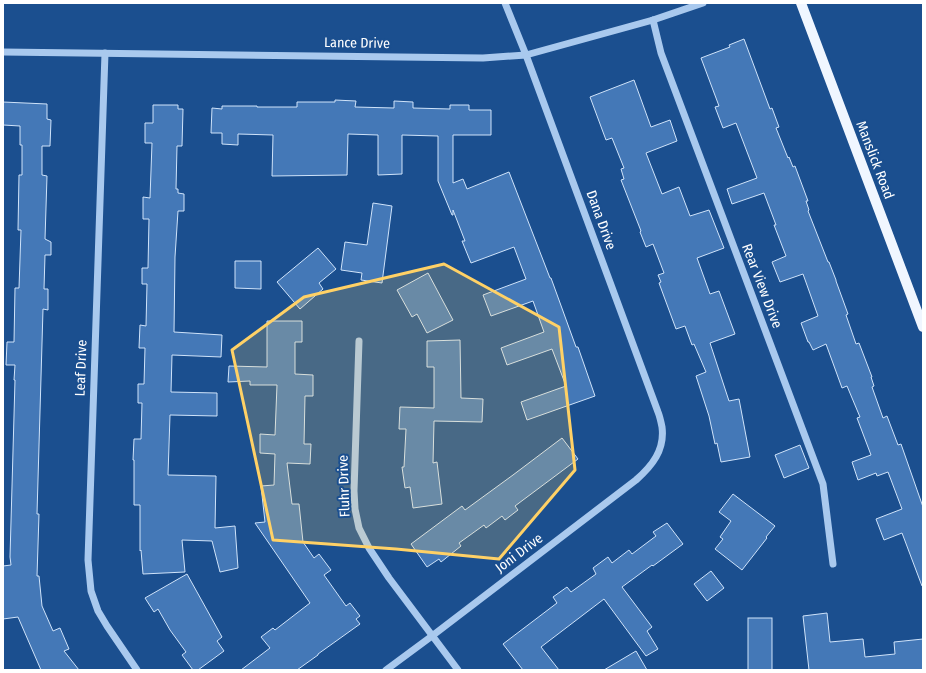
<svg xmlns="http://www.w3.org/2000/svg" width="926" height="673" font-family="'Fira Sans Condensed',sans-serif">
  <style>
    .building { fill: #4478b7; stroke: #cfe3fa }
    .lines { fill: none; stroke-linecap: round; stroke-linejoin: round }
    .minor { stroke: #a9c9ee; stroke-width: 7 }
    .major { stroke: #f0f6ff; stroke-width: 10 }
    .marked { fill: #ffd166; fill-opacity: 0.2; stroke: #ffd166; stroke-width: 3; stroke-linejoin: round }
    .labels { text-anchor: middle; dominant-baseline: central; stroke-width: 4; stroke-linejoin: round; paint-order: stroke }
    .street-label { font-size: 14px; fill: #fff; stroke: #1b4f8f }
  </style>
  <rect width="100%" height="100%" fill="#1b4f8f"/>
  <!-- building -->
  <g class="building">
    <polygon points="744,39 770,109 772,108 779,127 776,128 788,158 789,157 793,167 795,166 808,201 806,201 809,210 808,211 828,262 829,262 836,280 836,281 848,314 846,315 856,344 859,343 872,377 871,377 874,386 872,387 883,418 887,416 898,445 901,444 923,507 923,585 922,586 902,533 884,540 876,519 902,509 888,472 877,476 876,473 858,480 852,462 871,455 857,418 860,417 847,386 842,388 826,344 813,350 809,342 808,342 801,323 818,316 803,274 780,282 772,262 786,256 774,225 776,225 764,193 732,204 727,189 757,178 736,123 723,128 715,107 719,106 701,58 730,47 729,45"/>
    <polygon points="634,80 651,127 670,120 677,141 646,153 662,194 679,187 690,216 709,210 724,248 697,258 710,294 719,291 735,334 710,343 729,401 739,399 750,457 721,462 717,443 715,444 709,416 696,376 706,372 694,344 692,345 685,326 676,329 659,283 661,282 658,275 664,273 653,244 646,247 640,232 641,231 621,180 624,179 621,169 624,168 612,138 606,140 590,97"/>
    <polygon points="335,100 356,101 355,107 394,108 394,101 413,102 413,108 450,109 450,105 469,105 469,110 491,110 491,135 453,135 453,183 463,179 467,189 509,172 550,278 551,278 576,347 578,347 595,396 527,420 521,402 566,386 552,349 507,365 501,348 544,332 533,301 491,316 483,295 526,279 514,247 471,263 462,241 465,241 453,210 453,215 452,215 438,181 438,136 402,135 402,174 378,175 378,135 348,134 347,175 272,176 273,135 238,134 238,145 222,144 222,133 211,133 212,108 222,109 222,106 257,106 257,107 297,107 297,102 335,102"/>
    <polygon points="3,102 47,104 47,119 51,120 50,146 42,146 42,175 47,176 45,239 51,242 51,255 45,255 44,289 48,289 48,310 43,309 37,514 39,514 37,576 39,576 42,606 53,631 60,628 69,649 64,651 79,670 41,670 18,617 3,619 3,566 11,565 10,557 15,380 14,380 15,365 6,365 7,342 14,342 15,288 19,288 21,230 18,230 19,175 22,175 22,145 20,145 20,126 3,125"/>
    <polygon points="153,105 178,105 178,109 183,109 182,146 177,146 176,189 178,189 178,193 184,194 184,211 178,211 175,257 174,332 222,335 221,357 172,355 171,392 217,393 217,416 170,415 168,475 216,476 215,528 235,526 238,568 220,572 212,541 182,540 185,572 143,574 141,550 140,551 140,505 134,505 134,460 133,460 134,439 141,439 142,403 138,403 138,384 144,384 145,348 139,348 140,325 146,326 147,284 142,284 142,268 148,268 149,219 143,219 143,197 150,198 152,143 145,143 145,123 153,123"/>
    <polygon points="373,203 392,206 382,283 361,280 362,273 341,270 345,242 367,245"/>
    <polygon points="318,248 336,269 319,283 323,289 300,309 277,282"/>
    <polygon points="235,261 261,261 261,289 235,288"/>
    <polygon points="428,273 453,320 427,333 417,314 412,317 397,290"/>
    <polygon points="267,321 302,321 302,342 295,342 295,374 313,375 313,396 305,396 304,444 311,444 310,464 287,463 292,504 299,504 303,542 314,558 319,554 331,570 324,575 346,606 350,603 360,616 356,619 360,624 318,654 318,655 297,670 241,670 270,648 261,637 273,628 275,630 310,603 255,523 265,522 261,486 274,485 275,454 260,453 260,434 275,435 277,385 250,385 250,381 228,382 229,366 267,367"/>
    <polygon points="460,340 461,398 483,399 482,422 434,421 433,463 437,462 442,504 413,508 410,487 405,488 402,467 404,467 406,429 399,429 400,407 434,408 434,367 427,367 427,341"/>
    <polygon points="562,438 578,459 515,506 518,510 505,520 502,516 486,528 484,525 459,543 461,546 441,562 439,559 427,567 411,544 462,506 465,510 513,475"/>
    <polygon points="800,445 809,468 784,478 775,455"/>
    <polygon points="733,494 775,526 766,537 767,538 742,570 715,549 723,539 720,537 731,521 719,512"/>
    <polygon points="667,523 683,544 653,566 652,565 622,587 652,627 647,631 658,649 646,656 604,599 541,647 559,670 523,670 503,644 557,603 553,597 567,587 571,592 596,574 593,568 608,557 612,563 629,550 632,554 656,536 653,532"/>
    <polygon points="711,571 724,588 707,601 694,584"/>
    <polygon points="187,574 222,637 217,641 224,651 198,670 193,670 182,655 186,652 170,630 158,609 154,612 145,598"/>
    <polygon points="827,613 830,642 863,639 865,657 895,654 894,642 923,639 923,670 809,670 803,616"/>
    <rect x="748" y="618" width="24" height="52"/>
    <polygon points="636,651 647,670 604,670"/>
  </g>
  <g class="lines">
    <!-- minor -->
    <g class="minor">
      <polyline points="653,20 661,53 823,484 833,564"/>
      <polyline points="3,52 483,58 526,55 653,20 703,3"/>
      <polyline points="105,53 88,560 91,591 98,611 107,626 137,670"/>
      <polyline points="359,341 354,491 355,509 359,528 369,548 389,578 458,670"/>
      <path d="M386,670l46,-34 204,-156c16,-14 29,-30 26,-53 -1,-5 -2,-10 -4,-15l-132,-357 -21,-52"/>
    </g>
    <!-- major -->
    <polyline class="major" points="801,3 923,327"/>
  </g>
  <!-- marked area -->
  <path class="marked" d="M444,264l115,63 16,143 -76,89 -103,-10 -123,-9 -41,-190 72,-53z"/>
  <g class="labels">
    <!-- street labels -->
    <g class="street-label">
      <text transform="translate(357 43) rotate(1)">Lance Drive</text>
      <text transform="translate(875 160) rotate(69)">Manslick Road</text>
      <text transform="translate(601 220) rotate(70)">Dana Drive</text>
      <text transform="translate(762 286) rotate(69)">Rear View Drive</text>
      <text transform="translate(81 368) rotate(-88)">Leaf Drive</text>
      <text transform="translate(344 486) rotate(-92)">Fluhr Drive</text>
      <text transform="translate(519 553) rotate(-37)">Joni Drive</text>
    </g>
  </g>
  <!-- border -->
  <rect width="926" height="673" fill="none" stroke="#ffffff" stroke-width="8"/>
</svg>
